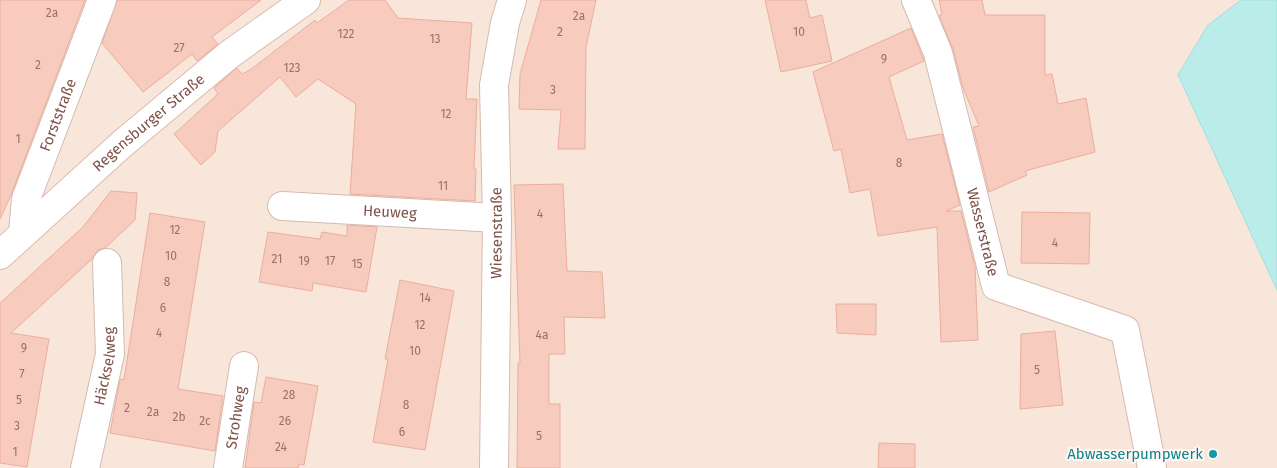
<svg xmlns="http://www.w3.org/2000/svg" width="1277" height="468" font-family="'Fira Sans',sans-serif">
  <style>
    .residential { fill: #f9e6da }
    .water { fill: #baecea; stroke: #9fdfde }
    .building { fill: #f7cbbe; stroke: #ecad9c }
    .lines { fill: none; stroke-linecap: round; stroke-linejoin: round }
    .minor-casing { stroke: #d5b9af; stroke-width: 30 }
    .secondary-casing { stroke: #dbbbae; stroke-width: 30 }
    .minor { stroke: #fff; stroke-width: 28 }
    .secondary { stroke: #fff; stroke-width: 28 }
    .culture-dot { fill: #0f9aa8; stroke: #fff8f2; stroke-width: 2 }
    .labels { text-anchor: middle; dominant-baseline: central; stroke-width: 4; stroke-linejoin: round; paint-order: stroke }
    .number-label { font-size: 12px; fill: #9c7066 }
    .street-label { font-size: 15px; fill: #7e5248; stroke: #fff8f2 }
    .culture-label { font-size: 15px; fill: #0d838f; stroke: #fff8f2; text-anchor: end }
  </style>
  <rect width="100%" height="100%" fill="#fff3ea"/>
  <!-- residential -->
  <polygon class="residential" points="0,0 1241,0 1208,25 1178,76 1277,290 1277,468 0,468"/>
  <!-- water -->
  <polygon class="water" points="1241,0 1277,0 1277,290 1178,75 1208,25"/>
  <!-- building -->
  <g class="building">
    <polygon points="0,0 85,0 11,195 0,219"/>
    <polygon points="117,0 261,0 212,37 218,44 197,61 192,54 143,92 102,43"/>
    <polygon points="349,0 385,0 398,18 472,23 466,99 477,99 474,169 476,169 475,201 350,194 356,104 318,79 296,97 280,77 218,131 215,152 201,165 174,134 218,94 214,88 237,68 242,74 250,70 315,20 317,23"/>
    <polygon points="541,0 596,0 586,47 585,149 558,149 561,110 519,109 520,74"/>
    <polygon points="765,0 806,0 810,18 822,15 832,61 781,72"/>
    <polygon points="939,0 982,0 985,15 1045,15 1045,75 1052,74 1058,104 1086,98 1095,152 1025,171 1027,175 989,192 973,127 979,126 963,88 953,49 939,16 942,14"/>
    <polygon points="911,28 924,61 889,77 907,140 942,134 960,205 946,211 961,211 975,267 978,340 941,342 937,227 878,236 870,189 850,193 841,149 834,151 813,72"/>
    <polygon points="563,184 567,271 602,272 605,318 564,317 565,354 549,354 549,404 560,404 560,468 517,468 518,363 520,363 514,185"/>
    <polygon points="111,191 137,193 135,220 105,248 98,250 92,259 11,333 49,339 27,467 0,463 0,303 83,227"/>
    <polygon points="1022,212 1090,213 1089,264 1021,263"/>
    <polygon points="150,213 205,222 178,389 223,396 215,451 110,433 120,379 124,380"/>
    <polygon points="347,225 377,227 366,292 313,283 312,291 259,282 268,232 320,239 322,232 347,236"/>
    <polygon points="400,280 454,291 425,450 373,442 388,359 385,359"/>
    <polygon points="836,304 876,304 876,335 837,333"/>
    <polygon points="1055,331 1063,405 1020,409 1021,334"/>
    <polygon points="266,377 318,386 304,465 299,464 298,468 245,468 254,402 261,403"/>
    <polygon points="879,443 915,444 915,468 878,468"/>
  </g>
  <g class="lines">
    <!-- minor casing -->
    <g class="minor-casing">
      <g id="minor">
        <path id="s1" d="M916,0l22,53 58,233 129,44 27,138"/>
        <path id="s2" d="M282,206l215,12"/>
        <path id="s3" d="M23,233l3,-34 76,-199"/>
        <path id="s4" d="M85,468l25,-114 -3,-91"/>
        <path id="s5" d="M228,468l16,-102"/>
        <path id="s6" d="M494,468l3,-250 -3,-133 11,-62 7,-23"/>
      </g>
    </g>
    <!-- secondary casing -->
    <g class="secondary-casing">
      <g id="secondary">
        <path id="s7" d="M0,255l122,-111 108,-90 76,-54"/>
      </g>
    </g>
    <!-- minor -->
    <use href="#minor" class="minor"/>
    <!-- secondary -->
    <use href="#secondary" class="secondary"/>
  </g>
  <!-- markers -->
  <circle class="culture-dot" cx="1213" cy="454" r="5"/>
  <g class="labels">
    <!-- number labels -->
    <g class="number-label">
      <text x="52" y="13">2a</text>
      <text x="579" y="16">2a</text>
      <text x="560" y="32">2</text>
      <text x="799" y="32">10</text>
      <text x="346" y="34">122</text>
      <text x="435" y="39">13</text>
      <text x="179" y="48">27</text>
      <text x="884" y="59">9</text>
      <text x="38" y="65">2</text>
      <text x="292" y="68">123</text>
      <text x="553" y="90">3</text>
      <text x="446" y="114">12</text>
      <text x="18" y="139">1</text>
      <text x="899" y="163">8</text>
      <text x="443" y="186">11</text>
      <text x="540" y="214">4</text>
      <text x="175" y="230">12</text>
      <text x="1055" y="243">4</text>
      <text x="171" y="256">10</text>
      <text x="277" y="259">21</text>
      <text x="304" y="261">19</text>
      <text x="330" y="261">17</text>
      <text x="357" y="264">15</text>
      <text x="167" y="282">8</text>
      <text x="425" y="298">14</text>
      <text x="163" y="308">6</text>
      <text x="420" y="325">12</text>
      <text x="159" y="333">4</text>
      <text x="542" y="335">4a</text>
      <text x="24" y="348">9</text>
      <text x="415" y="351">10</text>
      <text x="1037" y="370">5</text>
      <text x="22" y="374">7</text>
      <text x="289" y="395">28</text>
      <text x="19" y="400">5</text>
      <text x="406" y="405">8</text>
      <text x="127" y="408">2</text>
      <text x="153" y="412">2a</text>
      <text x="179" y="417">2b</text>
      <text x="205" y="421">2c</text>
      <text x="285" y="421">26</text>
      <text x="17" y="426">3</text>
      <text x="402" y="432">6</text>
      <text x="539" y="436">5</text>
      <text x="281" y="447">24</text>
      <text x="15" y="452">1</text>
    </g>
    <!-- street labels -->
    <g class="street-label">
      <text stroke="none"><textPath href="#s3" startOffset="124">Forststraße</textPath></text>
      <text stroke="none"><textPath href="#s7" startOffset="199">Regensburger Straße</textPath></text>
      <text stroke="none"><textPath href="#s2" startOffset="108">Heuweg</textPath></text>
      <text stroke="none"><textPath href="#s1" startOffset="242">Wasserstraße</textPath></text>
      <text stroke="none"><textPath href="#s6" startOffset="235">Wiesenstraße</textPath></text>
      <text stroke="none"><textPath href="#s4" startOffset="104">Häckselweg</textPath></text>
      <text stroke="none"><textPath href="#s5" startOffset="51">Strohweg</textPath></text>
    </g>
    <!-- culture labels -->
    <g class="culture-label">
      <text x="1203" y="454">Abwasserpumpwerk</text>
    </g>
  </g>
</svg>
